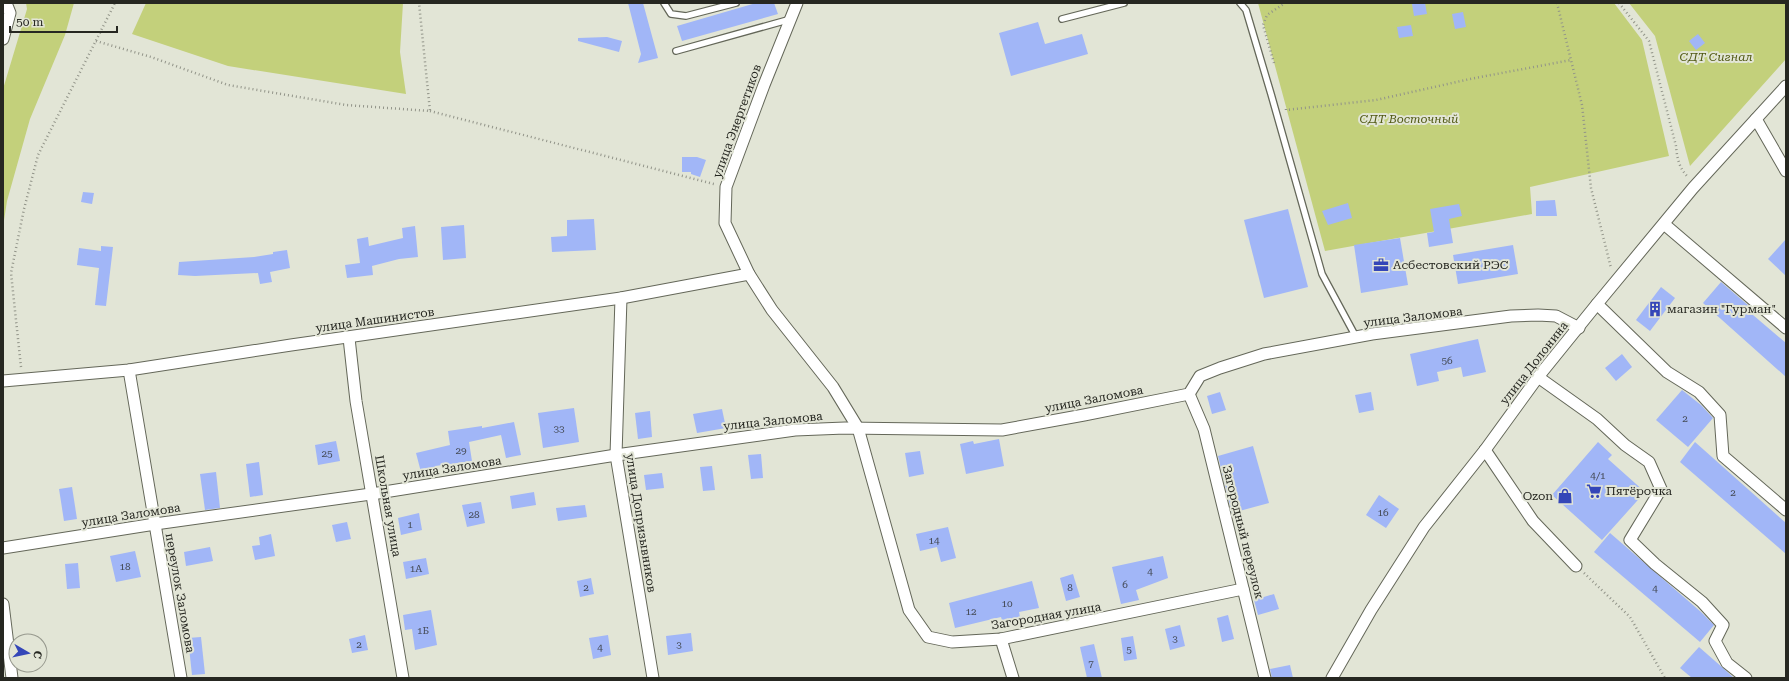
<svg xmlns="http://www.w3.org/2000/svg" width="1789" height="681" font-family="'Roboto Serif',serif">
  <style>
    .green { fill: #c3d07b }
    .building { fill: #a1b6f7 }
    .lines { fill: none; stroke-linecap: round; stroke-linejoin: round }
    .service-casing { stroke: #646759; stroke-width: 8 }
    .minor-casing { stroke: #646759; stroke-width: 13 }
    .path { stroke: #929489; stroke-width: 2.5; stroke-dasharray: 1 3; stroke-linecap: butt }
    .service { stroke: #fff; stroke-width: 5.5 }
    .minor { stroke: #fff; stroke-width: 11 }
    .labels { text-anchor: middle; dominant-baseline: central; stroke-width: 4; stroke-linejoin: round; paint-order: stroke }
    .number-label { font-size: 10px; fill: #454b56 }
    .park-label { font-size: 12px; font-style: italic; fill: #515914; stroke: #e2e5d6 }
    .street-label { font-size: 12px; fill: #262721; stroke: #e2e5d6 }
    .poi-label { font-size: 12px; fill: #262721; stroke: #e2e5d6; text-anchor: start }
  </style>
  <rect width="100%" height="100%" fill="#e2e5d6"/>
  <!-- green -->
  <g class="green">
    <polygon points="26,3 74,3 65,35 30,119 7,201 3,227 3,89 27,9"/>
    <polygon points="146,3 403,3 400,52 406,94 228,66 132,34"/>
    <polygon points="1258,3 1614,3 1642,40 1669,156 1530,187 1532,214 1325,251"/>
    <polygon points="1629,3 1786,3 1786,59 1690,166 1655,36"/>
  </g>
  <!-- building -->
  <g class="building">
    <polygon points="628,3 643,3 658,58 638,63 641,54"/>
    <polygon points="756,3 774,3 778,14 682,41 677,26"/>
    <polygon points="1425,3 1427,14 1414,16 1412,4"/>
    <polygon points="1463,12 1466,27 1455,29 1452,14"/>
    <polygon points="1038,22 1045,44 1082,34 1088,54 1011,76 999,33"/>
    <polygon points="1411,25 1413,36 1399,38 1397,27"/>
    <polygon points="1698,34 1705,43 1696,50 1689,41"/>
    <polygon points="607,37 622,41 619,52 578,41 578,38"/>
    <polygon points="682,157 697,157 706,160 700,177 691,174 691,172 682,172"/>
    <polygon points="83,192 94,193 92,204 81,202"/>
    <polygon points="1555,200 1557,216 1536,216 1536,201"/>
    <polygon points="1348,203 1352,218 1328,225 1322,211"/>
    <polygon points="1459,204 1462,216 1449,219 1453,243 1429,247 1427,233 1434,232 1430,209"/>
    <polygon points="1288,209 1308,287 1264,298 1244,220"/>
    <polygon points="594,219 596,250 552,252 551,237 567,236 567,220"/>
    <polygon points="464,225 466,258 443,260 441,227"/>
    <polygon points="415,226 418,257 399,259 372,266 373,275 347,278 345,265 360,263 357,239 368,237 369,246 403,238 402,228"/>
    <polygon points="1400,238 1408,285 1361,293 1354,245"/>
    <polygon points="1786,239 1786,276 1768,259"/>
    <polygon points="1513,245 1518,274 1458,284 1453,255"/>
    <polygon points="101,246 113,247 106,306 95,305 99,268 77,265 79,248 101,251"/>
    <polygon points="287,250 290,268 270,272 272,282 260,284 258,273 195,276 178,275 179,262 254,257 273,254 273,252"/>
    <polygon points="1721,282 1756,312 1753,315 1786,343 1786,377 1703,303"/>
    <polygon points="1661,287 1675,298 1650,331 1636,320"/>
    <polygon points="1478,339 1486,372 1463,377 1461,367 1437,372 1439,381 1417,386 1410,354"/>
    <polygon points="1622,354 1632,367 1616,381 1605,368"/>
    <polygon points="1682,390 1701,405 1713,418 1688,447 1656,420"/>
    <polygon points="1220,392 1226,410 1212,414 1207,396"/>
    <polygon points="1371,392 1374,410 1359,413 1355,395"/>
    <polygon points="574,408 579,442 543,448 538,413"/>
    <polygon points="722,409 726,428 697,433 693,414"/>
    <polygon points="650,411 652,437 638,439 635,413"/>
    <polygon points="514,422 521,455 506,458 501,435 469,442 472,461 435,466 436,473 422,476 416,453 450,445 448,431 482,426 482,428"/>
    <polygon points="999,439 1004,466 966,474 960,444 973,441 974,444"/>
    <polygon points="336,441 340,461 318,465 315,445"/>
    <polygon points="1598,442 1612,455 1608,459 1645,492 1602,540 1552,495"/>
    <polygon points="1695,442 1786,523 1786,554 1680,462"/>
    <polygon points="1253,446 1269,503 1232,513 1218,456"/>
    <polygon points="920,451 924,474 909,477 905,453"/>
    <polygon points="761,454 763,478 751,479 748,455"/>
    <polygon points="259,462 263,495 250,497 246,464"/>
    <polygon points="712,466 715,490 703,491 700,467"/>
    <polygon points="216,472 220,508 205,510 200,474"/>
    <polygon points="662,473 664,488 646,490 644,475"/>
    <polygon points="72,487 77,519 64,521 59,489"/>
    <polygon points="534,492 536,505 512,509 510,496"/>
    <polygon points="1379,495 1399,509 1386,528 1366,515"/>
    <polygon points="481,502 485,523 467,527 462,505"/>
    <polygon points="585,505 587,517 558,521 556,508"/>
    <polygon points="419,513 422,530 401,535 398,518"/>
    <polygon points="347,522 351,539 336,542 332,525"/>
    <polygon points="948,527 956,558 941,562 937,547 920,551 916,534"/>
    <polygon points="1610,533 1701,612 1714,625 1700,642 1594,552"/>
    <polygon points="271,534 275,556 255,560 252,546 260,545 259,537"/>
    <polygon points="210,547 213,561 186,566 184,552"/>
    <polygon points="135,551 141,577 116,582 110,556"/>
    <polygon points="1163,556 1168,578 1136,590 1139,600 1121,604 1112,567"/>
    <polygon points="426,558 429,574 406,579 403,562"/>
    <polygon points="78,563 80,588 67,589 65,564"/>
    <polygon points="1073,574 1080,597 1066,601 1060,578"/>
    <polygon points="591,578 594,594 580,597 577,581"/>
    <polygon points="1032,581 1039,608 1019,612 1021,623 1004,627 1001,617 955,628 949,603"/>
    <polygon points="1274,594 1279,609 1258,615 1254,600"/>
    <polygon points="431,610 437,645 415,650 412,629 405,630 403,615"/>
    <polygon points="1228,615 1234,639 1222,642 1217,618"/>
    <polygon points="1180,625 1185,646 1170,650 1165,629"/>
    <polygon points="691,633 693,651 668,655 666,636"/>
    <polygon points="365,635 368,650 352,653 349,639"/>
    <polygon points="608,635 611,655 593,659 589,638"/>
    <polygon points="1133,636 1137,659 1124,661 1121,638"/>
    <polygon points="201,637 205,674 192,675 188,638"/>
    <polygon points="1094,644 1102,678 1087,678 1080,647"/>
    <polygon points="1699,647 1723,668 1734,678 1692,678 1680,668"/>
    <polygon points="1290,665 1293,678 1272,678 1270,669"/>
  </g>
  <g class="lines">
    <!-- service casing -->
    <g class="service-casing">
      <g id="service">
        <polyline points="664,3 671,14 686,16 736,3"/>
        <polyline points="1240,3 1246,10 1271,94 1322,274 1356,337"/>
        <polyline points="1062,19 1124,3"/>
        <polyline points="676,51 791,19"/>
      </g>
    </g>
    <!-- minor casing -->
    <g class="minor-casing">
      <g id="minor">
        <polyline points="797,3 764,85 726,187 725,223 749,274 772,310 833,387 858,428 909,610 928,637 952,642 1001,639 1243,589"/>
        <polyline points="3,39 10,13 6,3"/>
        <polyline points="1756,119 1786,171"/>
        <polyline points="1664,224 1786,328"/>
        <polyline points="621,298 616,455 653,678"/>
        <polyline points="1597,304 1667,372 1699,392 1720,415 1723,456 1786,510"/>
        <polyline points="349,338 356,401 403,678"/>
        <polyline points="129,370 181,678"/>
        <polyline points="1538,377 1597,419 1625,445 1649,462 1661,489 1630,540 1655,564 1702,602 1723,625 1715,641 1727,663 1746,678"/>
        <polyline points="3,381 129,370 291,345 621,298 749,274"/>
        <polyline points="1189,394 1204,429 1265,678"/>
        <polyline points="1485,450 1533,521 1576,566"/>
        <polyline points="3,548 155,524 378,493 616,455 795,430 845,428 1002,430 1084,415 1189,394 1200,376 1220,368 1264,354 1372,334 1511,316 1538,315 1556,316 1579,328"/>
        <polyline points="3,604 12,678"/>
        <polyline points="1001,639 1013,678"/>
        <polyline points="1332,678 1371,610 1424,527 1485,450 1538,377 1597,304 1693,188 1786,86"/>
      </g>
    </g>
    <!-- path -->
    <g class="path">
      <polyline points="1557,3 1582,105 1591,188 1611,268"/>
      <path d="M1619,3l30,38 27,105c1,12 3,22 12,31"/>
      <polyline points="96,41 151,57 228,85 346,105 430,111 419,3"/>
      <polyline points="1274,63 1263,25 1267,15 1285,3"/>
      <polyline points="1286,109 1286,110 1376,100 1470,79 1571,60"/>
      <polyline points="430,111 714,184"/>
      <polyline points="21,367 11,273 24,209 38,155 115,3"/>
      <polyline points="1584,573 1630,617 1665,678"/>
    </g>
    <!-- service -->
    <use href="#service" class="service"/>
    <!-- minor -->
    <use href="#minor" class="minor"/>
  </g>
  <!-- icons -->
  <defs>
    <g id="office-bare" transform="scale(1.2)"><path d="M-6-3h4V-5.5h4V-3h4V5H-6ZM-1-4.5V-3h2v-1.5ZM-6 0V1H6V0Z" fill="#3446b8" stroke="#e2e5d6" stroke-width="2.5" paint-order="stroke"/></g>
    <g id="building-bare" transform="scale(1.2)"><path d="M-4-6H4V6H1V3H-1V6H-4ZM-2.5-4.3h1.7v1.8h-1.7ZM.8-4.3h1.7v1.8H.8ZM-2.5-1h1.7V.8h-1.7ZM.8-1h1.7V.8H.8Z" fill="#3446b8" stroke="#e2e5d6" stroke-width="2.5" paint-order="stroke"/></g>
    <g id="supermarket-bare" transform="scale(1.2)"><path d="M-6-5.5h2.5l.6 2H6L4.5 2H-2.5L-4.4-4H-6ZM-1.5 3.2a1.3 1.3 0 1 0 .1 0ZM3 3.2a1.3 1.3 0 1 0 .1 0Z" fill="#3446b8" stroke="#e2e5d6" stroke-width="2.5" paint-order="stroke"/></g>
    <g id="shop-bare" transform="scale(1.2)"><path d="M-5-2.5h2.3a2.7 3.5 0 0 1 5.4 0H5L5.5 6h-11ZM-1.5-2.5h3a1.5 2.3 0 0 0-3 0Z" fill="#3446b8" stroke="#e2e5d6" stroke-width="2.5" paint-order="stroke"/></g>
  </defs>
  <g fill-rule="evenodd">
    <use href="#office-bare" x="1381" y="265"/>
    <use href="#building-bare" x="1655" y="309"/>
    <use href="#supermarket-bare" x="1594" y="491"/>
    <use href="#shop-bare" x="1565" y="496"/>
  </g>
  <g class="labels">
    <!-- number labels -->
    <g class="number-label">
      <text x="1447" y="360">56</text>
      <text x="1685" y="418">2</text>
      <text x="559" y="428">33</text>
      <text x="461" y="450">29</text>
      <text x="327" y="453">25</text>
      <text x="1598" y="475">4/1</text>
      <text x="1733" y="492">2</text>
      <text x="1383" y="512">16</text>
      <text x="474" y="514">28</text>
      <text x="410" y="524">1</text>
      <text x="934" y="540">14</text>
      <text x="125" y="566">18</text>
      <text x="416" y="568">1А</text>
      <text x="1150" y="571">4</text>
      <text x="1125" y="584">6</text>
      <text x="586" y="587">2</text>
      <text x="1070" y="587">8</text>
      <text x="1655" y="588">4</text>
      <text x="1007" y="603">10</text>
      <text x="971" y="611">12</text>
      <text x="423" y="630">1Б</text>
      <text x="1175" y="638">3</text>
      <text x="359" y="644">2</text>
      <text x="679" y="644">3</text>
      <text x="600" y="647">4</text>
      <text x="1129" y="649">5</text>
      <text x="1091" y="663">7</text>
    </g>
    <!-- park labels -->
    <g class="park-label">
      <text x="1716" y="57">СДТ Сигнал</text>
      <text x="1409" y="119">СДТ Восточный</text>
    </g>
    <!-- street labels -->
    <g class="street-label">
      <text transform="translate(737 121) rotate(-70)">улица Энергетиков</text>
      <text transform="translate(1413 317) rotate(-7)">улица Заломова</text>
      <text transform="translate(375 320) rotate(-8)">улица Машинистов</text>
      <text transform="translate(1534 363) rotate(-52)">улица Долонина</text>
      <text transform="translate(1094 399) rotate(-11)">улица Заломова</text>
      <text transform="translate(773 421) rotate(-6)">улица Заломова</text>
      <text transform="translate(452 468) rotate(-9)">улица Заломова</text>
      <text transform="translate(388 506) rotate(80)">Школьная улица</text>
      <text transform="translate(131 515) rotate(-9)">улица Заломова</text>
      <text transform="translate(641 523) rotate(81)">улица Допризывников</text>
      <text transform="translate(1243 532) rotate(76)">Загородный переулок</text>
      <text transform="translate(180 593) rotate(80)">переулок Заломова</text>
      <text transform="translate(1046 616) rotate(-10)">Загородная улица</text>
    </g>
    <!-- poi labels -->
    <g class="poi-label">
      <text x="1393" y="265">Асбестовский РЭС</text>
      <text x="1667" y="309">магазин "Гурман"</text>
      <text x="1606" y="491">Пятёрочка</text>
      <text x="1553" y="496" text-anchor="end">Ozon</text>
    </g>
  </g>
  <!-- border -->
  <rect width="1789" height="681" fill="none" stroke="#262721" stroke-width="8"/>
  <!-- north arrow -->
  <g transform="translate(28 653) rotate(99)"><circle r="19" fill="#e2e5d6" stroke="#97998e"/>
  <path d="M0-3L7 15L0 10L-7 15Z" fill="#3446b8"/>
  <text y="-6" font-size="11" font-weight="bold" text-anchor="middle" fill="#262721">С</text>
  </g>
  <!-- scale -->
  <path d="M10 26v6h107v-6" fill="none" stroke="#262721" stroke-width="2"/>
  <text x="16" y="26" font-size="12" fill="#262721" stroke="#e2e5d6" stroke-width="3" paint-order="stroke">50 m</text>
</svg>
